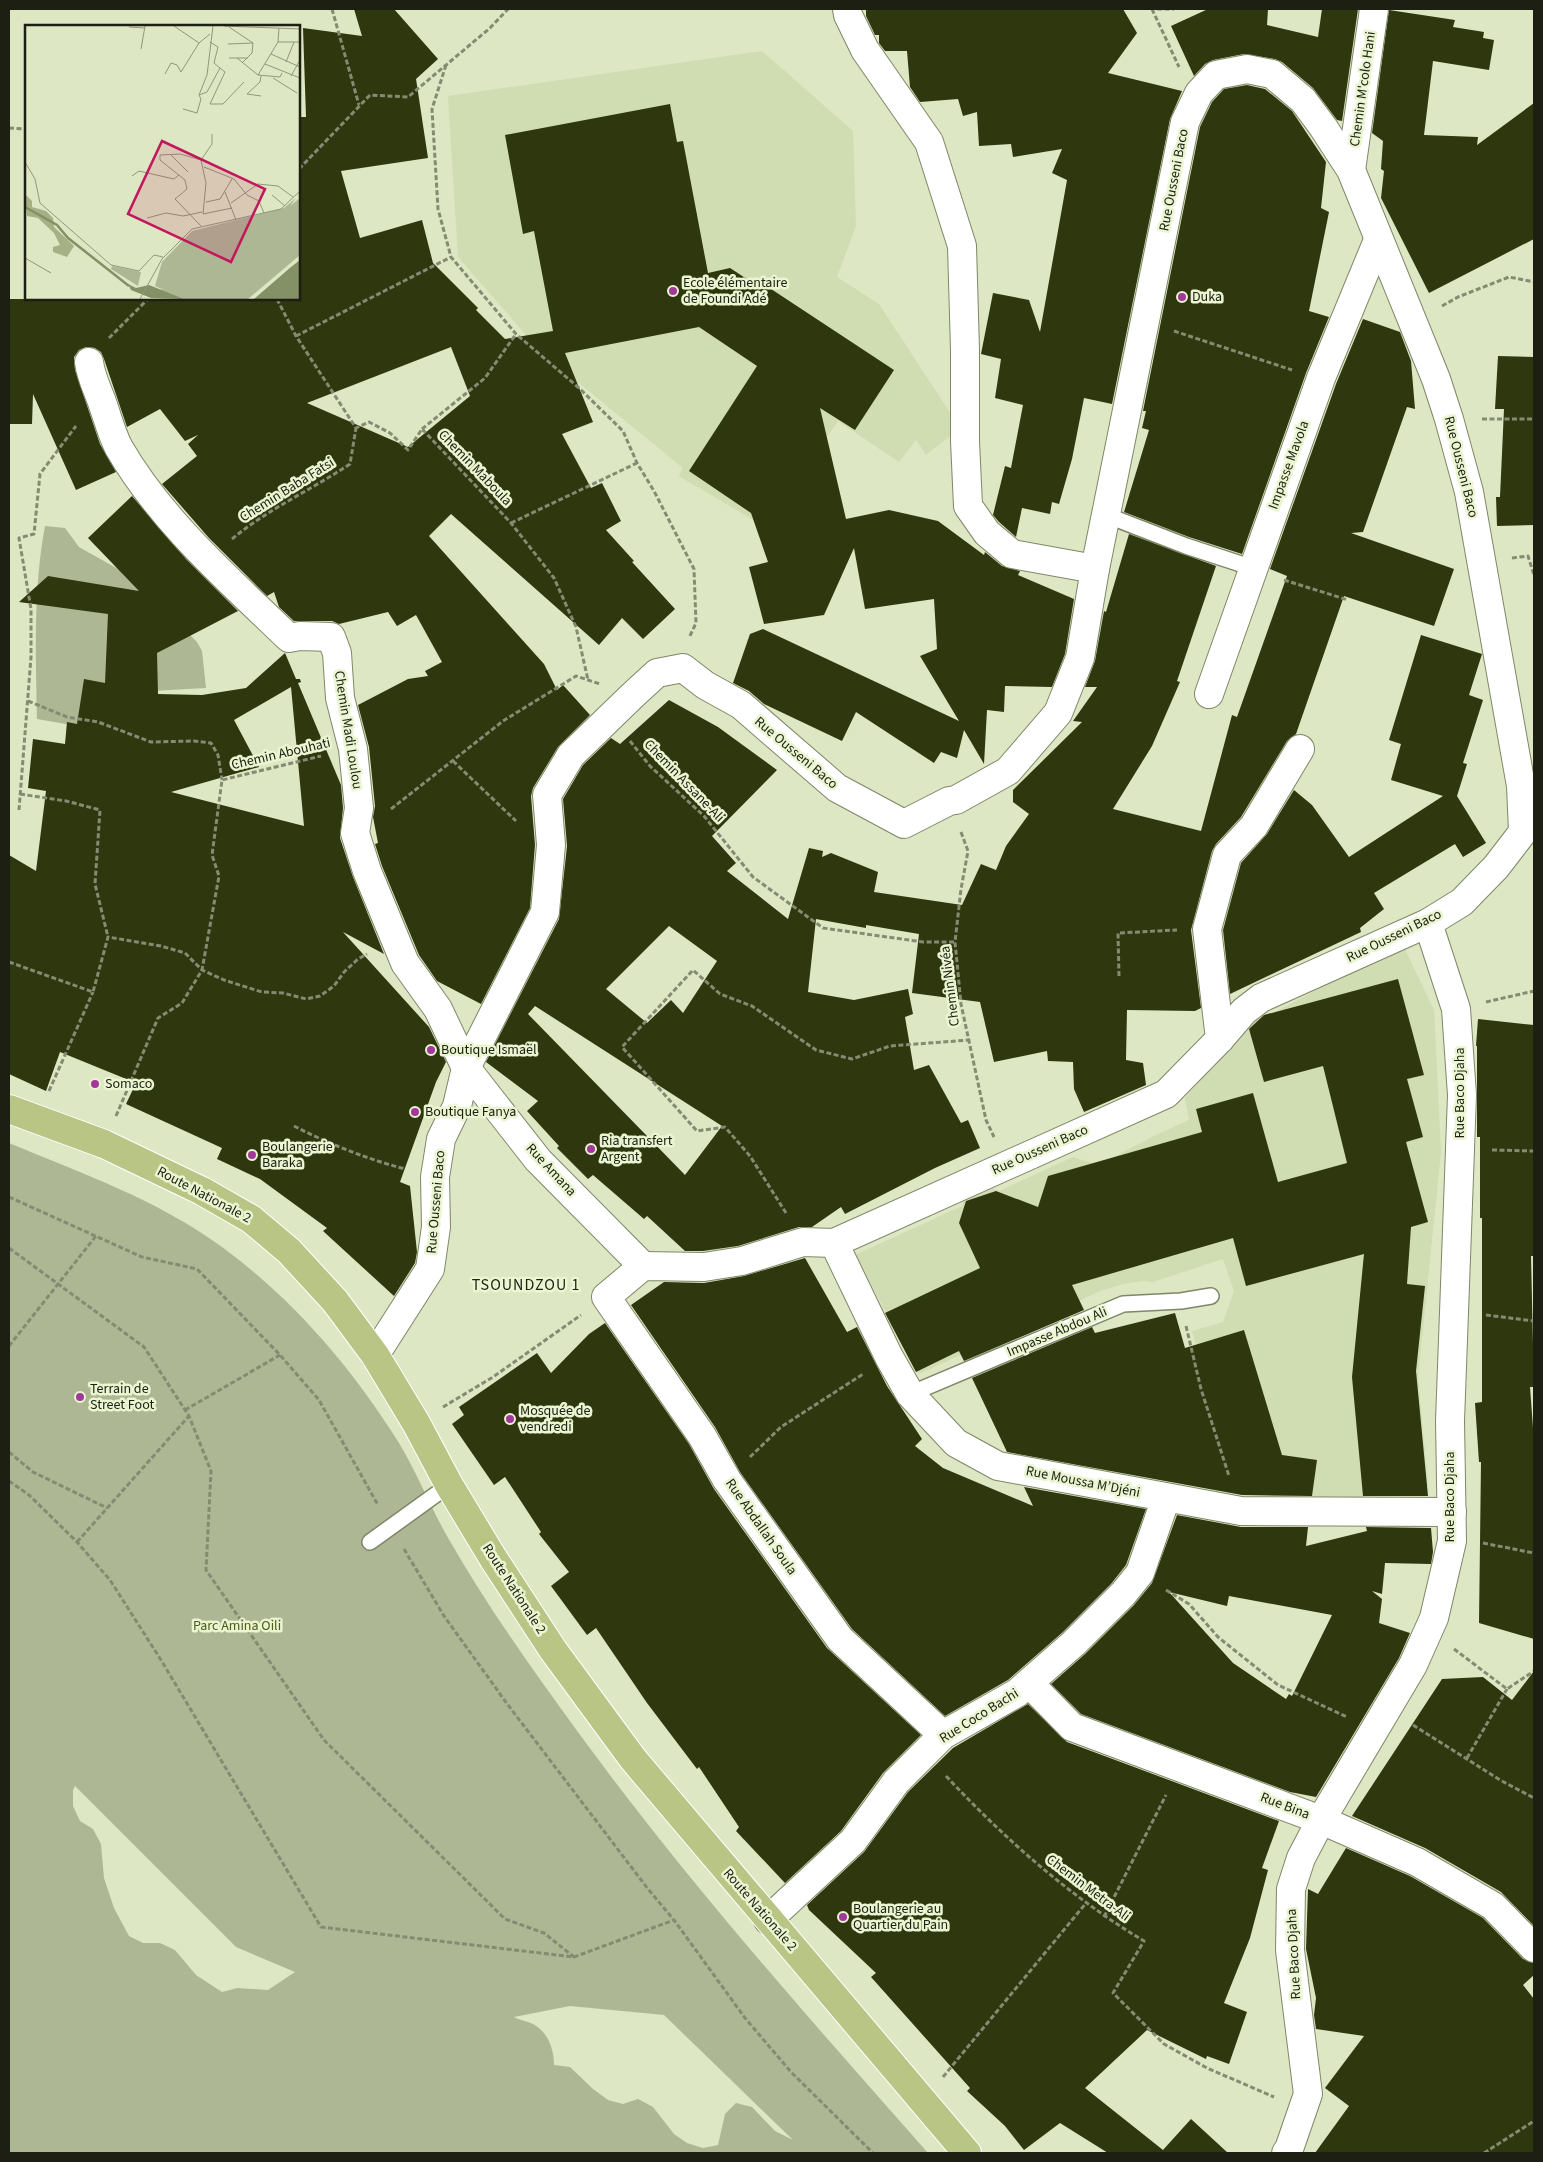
<svg xmlns="http://www.w3.org/2000/svg" width="1543" height="2162" font-family="'Source Sans 3',sans-serif">
  <style>
    .built { fill: #d0dcb1 }
    .green { fill: #adb794; fill-rule: evenodd }
    .building { fill: #2e370e; fill-rule: evenodd }
    .lines { fill: none; stroke-linecap: round; stroke-linejoin: round }
    .lane-casing { stroke: #7e8767; stroke-width: 18 }
    .street-casing { stroke: #7e8767; stroke-width: 30 }
    .primary-casing { stroke: #fff; stroke-width: 30 }
    .path { stroke: #848b72; stroke-width: 3; stroke-dasharray: 5 2.5; stroke-linecap: butt }
    .lane { stroke: #fff; stroke-width: 15 }
    .street { stroke: #fff; stroke-width: 28 }
    .primary { stroke: #b8c585; stroke-width: 28 }
    .poi-dot { fill: #a1389a; stroke: #eaf5d1; stroke-width: 2 }
    .labels { text-anchor: middle; dominant-baseline: central; stroke-width: 5; stroke-linejoin: round; paint-order: stroke }
    .street-label { font-size: 14px; fill: #1c1f12; stroke: #eaf5d1 }
    .poi-label { font-size: 14px; fill: #1c1f12; stroke: #eaf5d1; text-anchor: start }
    .park-label { font-size: 14px; fill: #4e5c18; stroke: #eaf5d1 }
    .quarter-label { font-size: 16px; letter-spacing: 1px; fill: #1c1f12; stroke: #eaf5d1 }
    .inset-river { fill: none; stroke: #849065; stroke-width: 2.5 }
    .inset-road { fill: none; stroke: #90977d; stroke-width: 1 }
    .view { fill: #c2185b; fill-opacity: 0.15; stroke: #c2185b; stroke-width: 2.5 }
    .inset-edge { fill: none; stroke: #1c1f12; stroke-width: 2.5 }
  </style>
  <rect width="100%" height="100%" fill="#dde7c4"/>
  <!-- built -->
  <g class="built">
    <polygon points="762,51 853,131 856,226 837,277 879,304 960,428 926,455 916,440 899,462 838,421 765,527 679,476 683,468 541,352 458,257 448,96"/>
    <polygon points="1403,945 1434,1010 1441,1152 1418,1377 1428,1486 1344,1500 1237,1486 1192,1331 1223,1322 1234,1291 1223,1259 1153,1282 1143,1281 1124,1284 1100,1291 919,1374 855,1255 962,1206 964,1200 990,1187 999,1191 1073,1157 1098,1165 1156,1135 1189,1120 1185,1098 1245,1028 1243,1023 1265,1017"/>
  </g>
  <!-- green -->
  <g class="green">
    <path d="M45,526l20,2 14,19 55,31 63,64 5,9 4,37 -54,3 -34,42 -81,-14c-1,-64 -4,-129 8,-193z"/>
    <path d="M9,1143c72,30 149,57 213,104 72,53 130,121 177,196 18,30 31,63 48,93 38,67 83,130 128,192 109,150 231,287 353,425h-919zM75,1786l161,161 59,25 -27,18 -31,-2 -15,4 -26,-17 -21,-25 -15,-7h-17l-14,-7 -15,-28 -10,-30 -3,-34 -8,-15 -13,-8 -7,-15v-16zM570,2006l94,9 129,125 -18,-9 -23,-24 -16,-4 -11,11 -7,31 -15,3 -16,-5 -13,-9 -21,-27 -15,-8 -15,5 -15,-4 -15,-11 -23,-22 -16,-2c0,-16 -6,-33 -21,-41 -6,-3 -14,-4 -19,-7z"/>
  </g>
  <!-- building -->
  <g class="building">
    <path d="M354,9h40l44,50 -22,20 12,79 -87,13 19,67 62,-18 11,43 45,45 -2,2 29,29 48,-8 -19,-100 -11,3 -18,-99 165,-31 7,38 6,-1 25,132 22,-5 29,19 3,-4 132,87 -39,60 -35,-22 26,111 43,-9 49,11 46,34 1,-3 17,14 18,5 -2,4 56,24 -9,55 -13,33 -47,-1 -1,26 -17,-2 -3,54 -20,-34 -7,28 -16,-6 -7,11 -78,-51 -14,29 -78,-37 -15,-13 -16,-8 17,-49 13,-5 196,92 -39,-65 17,-7 -3,-50 -69,10 -11,-61 -30,67 -60,9 -15,-57 19,-5 -17,-49 -62,-42 68,-105 -58,-39 -134,26 28,69 -31,12 29,54 11,-5 19,38 -15,9 28,31 -2,1 43,47 -32,30 -21,-21 -23,27 -148,-131 -22,22 115,128 13,26 6,-5 27,30 -32,32 -25,41 -2,8 4,49 -5,63 -49,96 -44,-23 -18,-26 -37,-89 -7,-22 3,-1 -5,-26 2,-11 -6,-59 -11,-42 50,-26 20,-3 -3,-5 17,-9 -26,-47 -19,11 -9,-14 -49,12 -7,-3h-38l-15,-14 -5,-15 -7,4 -58,-58 -47,-54 35,-28 -9,-12 10,-9 -13,6 -25,-32 -33,18 -23,-68 -3,-7 -6,-4 -9,-1 -7,3 -5,7 1,13 25,74 16,28 -40,18 -43,-96 -1,30h-23v-125h290v-182h7l-3,-89 59,8zM451,347l19,49 -62,51 -101,-44z"/>
    <polygon points="866,9 1123,9 1137,33 1108,73 1182,91 1170,119 1112,404 1084,398 1072,459 1059,504 1052,502 1050,514 1022,508 1016,537 999,522 993,515 1005,466 1011,468 1023,405 995,398 1001,359 981,354 993,293 1029,300 1040,332 1067,180 1052,173 1062,149 1013,157 1011,144 979,146 977,112 963,116 958,99 920,102 910,87 907,51 885,51 879,43 879,35 875,35 866,16"/>
    <polygon points="1208,9 1268,9 1267,25 1318,37 1322,9 1358,9 1342,121 1337,120 1313,88 1282,62 1275,59 1244,54 1213,60 1205,64 1194,76 1171,26"/>
    <polygon points="1389,10 1455,20 1453,27 1484,32 1483,38 1494,40 1489,70 1433,61 1424,135 1478,137 1477,145 1534,103 1534,239 1429,293 1381,198 1384,171 1381,169 1383,141 1372,133"/>
    <polygon points="1247,85 1265,89 1292,111 1326,162 1321,208 1329,212 1309,311 1329,317 1306,373 1242,554 1189,537 1124,512 1149,430 1142,428 1146,411 1143,411 1200,127 1212,102 1224,89"/>
    <path d="M1363,319l37,13 11,29 4,48 -8,-2 -44,125 -12,1 103,36 -20,57 -90,-30 -48,138 -9,7 -46,76 -25,27 -4,7 -21,79 10,78 -6,3 -68,-1 -1,50 17,3 3,22 -62,27 -10,-23 -1,-27 -25,-1 -1,-10 -53,11 -14,-60 -68,-9 7,-59 -53,-9v3l-50,-9 -8,73 46,8 54,-11 5,25 -8,3 9,53 15,-5 32,58 7,-3 12,28 -45,20 -90,46 -4,-7 -29,20h-13l-61,19 -35,5h-18l-38,-35 -3,3 -51,-44 -5,4 -31,-31 2,-2 -32,-35 11,-10 -52,-39 73,-143 8,-73 -4,-47 20,-34 28,-27 9,6 49,-44 49,27 59,43 -65,66 24,27 -9,8 61,48 21,-71 14,3 -1,6 9,-4 47,19 -4,20 88,13 19,-41 15,6 10,-24 23,-32 -16,-12v-12l69,-68 -9,-1 24,-34h-12l10,-26 9,-50 2,1 23,-78 87,32 -39,115 3,1 -28,64 -39,63 88,22 31,-116 5,2 50,-141 -17,-7 66,-185zM669,926l48,35 -34,52 -12,-13 -24,23 -41,-34zM535,1006l187,120 -37,49 -157,-161z"/>
    <polygon points="1498,356 1534,357 1534,525 1497,526 1496,497 1500,497 1504,409 1495,409"/>
    <path d="M132,496l54,63 52,52 -81,42 1,41 44,1 44,-7 39,-35 11,26h4l1,3 -3,1 43,102 2,23 -3,30 13,39 31,77 -41,-22 86,95 17,35 -10,20 -36,100 10,4 7,66 -2,11 -21,33 -71,-65 4,-3 -67,-49 -43,-20 5,-11 -96,-44 10,-21 -76,-31 -14,39 -37,-17v-219l27,16 10,-80 -18,-3 5,-49 32,5 2,-22 10,2 7,-45 21,4 3,-69 -89,-12 29,-26 91,15 -51,-53zM291,687l13,139 -133,-34 88,-25 -25,-47z"/>
    <polygon points="1421,635 1482,654 1469,695 1483,700 1463,763 1467,764 1457,796 1486,843 1463,857 1455,844 1374,893 1384,909 1360,928 1361,932 1230,994 1223,930 1241,863 1267,834 1294,790 1312,805 1349,857 1443,796 1391,780 1401,744 1389,740"/>
    <polygon points="1398,979 1424,1075 1407,1079 1423,1137 1406,1142 1428,1222 1411,1227 1407,1284 1425,1286 1416,1371 1428,1496 1363,1496 1352,1377 1364,1254 1246,1286 1233,1238 1072,1285 1084,1310 964,1361 959,1351 916,1372 885,1313 980,1268 959,1223 966,1201 996,1191 1038,1207 1048,1176 1202,1132 1196,1109 1253,1093 1278,1182 1347,1163 1323,1066 1264,1082 1249,1029 1264,1015"/>
    <polygon points="1478,1019 1534,1025 1534,1256 1531,1256 1534,1387 1530,1387 1534,1441 1534,1639 1479,1623 1481,1462 1479,1462 1475,1403 1482,1402 1482,1218 1480,1218 1480,1137 1477,1137 1477,1046 1476,1046"/>
    <polygon points="805,1258 847,1332 857,1327 887,1386 922,1439 915,1446 943,1468 1033,1506 1024,1487 1146,1509 1126,1565 1111,1584 1063,1632 1008,1680 945,1716 852,1629 740,1472 715,1427 631,1305 664,1282 704,1283 744,1276"/>
    <polygon points="1175,1313 1185,1348 1244,1330 1282,1455 1317,1460 1312,1496 1242,1495 1007,1452 972,1378 1092,1327 1095,1333"/>
    <polygon points="605,1323 689,1444 714,1489 827,1648 921,1735 883,1773 841,1831 785,1883 736,1831 739,1827 699,1767 697,1769 647,1703 596,1628 587,1635 551,1586 569,1572 539,1534 541,1532 505,1477 494,1485 452,1424 464,1415 459,1407 537,1353 551,1373 589,1334"/>
    <path d="M1177,1515l64,12h67l-2,19 61,-15 -1,-4 65,1 2,24 -2,12 -46,-1 -3,31 -10,-3 10,8 -3,24 31,10 -11,25 -83,139 -26,-5 -209,-78 -30,-30 34,-30 49,-49 18,-22zM1169,1592l58,14 2,-10 103,19 -40,81 -3,-2 -3,5 -53,-36z"/>
    <polygon points="1534,1671 1534,1926 1501,1892 1425,1848 1352,1816 1442,1679 1483,1677 1512,1700"/>
    <polygon points="1028,1704 1067,1742 1279,1821 1262,1868 1268,1870 1250,1938 1224,2003 1247,2012 1229,2064 1207,2056 1206,2059 1147,2030 1085,2088 1163,2150 1191,2119 1228,2153 1108,2153 1060,2123 1024,2150 1005,2126 967,2091 970,2088 871,1977 876,1973 809,1910 807,1905 864,1852 908,1792 953,1748"/>
    <polygon points="1346,1848 1410,1876 1483,1918 1523,1959 1534,1963 1534,1975 1523,1985 1534,1999 1534,2153 1315,2153 1349,2106 1325,2088 1364,2036 1316,2029 1314,2015 1316,1998 1306,1949 1308,1889 1318,1894"/>
  </g>
  <g class="lines">
    <!-- lane casing -->
    <g class="lane-casing">
      <g id="lane">
        <polyline points="1106,515 1186,546 1253,568"/>
        <polyline points="910,1394 1123,1304 1181,1301 1211,1296"/>
        <polyline points="370,1542 449,1485"/>
      </g>
    </g>
    <!-- street casing -->
    <g class="street-casing">
      <g id="street">
        <polyline points="847,9 848,15 865,50 929,142 962,246 965,350 965,441 968,506 987,533 1012,554 1095,569"/>
        <polyline points="1351,170 1374,9"/>
        <path d="M89,362c2,16 9,28 14,43 5,14 9,30 16,43 43,74 109,131 170,190l11,-2 31,1 6,16 3,45 13,51 6,59 -4,25 12,38 38,92 33,46 28,59 72,92 105,106"/>
        <polyline points="1209,694 1321,378 1378,240"/>
        <polyline points="1220,1039 1207,929 1227,855 1254,826 1300,749"/>
        <polyline points="834,1243 889,1357 910,1394 956,1443 998,1466 1241,1511 1452,1512"/>
        <polyline points="375,1355 430,1269 436,1227 435,1177 441,1139 457,1106 466,1068 545,912 551,845 547,795 571,755 633,695 657,673 683,668 705,685 741,705 837,788 904,824 949,801 956,800 1008,771 1058,713 1080,658 1095,569 1185,122 1199,93 1216,75 1247,69 1272,74 1303,100 1323,127 1351,170 1436,379 1449,419 1469,492 1521,786 1523,832 1496,867 1462,902 1428,923 1261,998 1244,1011 1220,1039 1166,1094 834,1243 803,1242 742,1261 704,1267 643,1266 606,1297 702,1436 727,1480 840,1639 943,1735"/>
        <polyline points="1029,1683 1072,1727 1321,1820 1417,1862 1493,1906 1534,1948"/>
        <polyline points="768,1920 853,1841 896,1782 943,1735 1017,1693 1074,1643 1123,1594 1140,1573 1166,1498"/>
        <polyline points="1286,2153 1289,2149 1308,2094 1290,1950 1291,1889 1301,1858 1321,1820 1413,1665 1434,1618 1452,1541 1450,1421 1462,1095 1456,1009 1428,923"/>
      </g>
    </g>
    <!-- primary casing -->
    <g class="primary-casing">
      <polyline id="primary" points="9,1109 104,1144 202,1191 251,1219 289,1251 335,1301 375,1355 416,1423 449,1485 493,1558 553,1650 633,1759 967,2153"/>
    </g>
    <!-- path -->
    <g class="path">
      <polyline points="332,9 359,105"/>
      <polyline points="1152,9 1179,67"/>
      <polyline points="1157,9 1174,9"/>
      <polyline points="446,65 432,109 438,209 451,257 516,334 579,388 623,431 637,463 654,491 694,569 696,623 689,638"/>
      <polyline points="9,128 26,129"/>
      <polyline points="299,169 370,95 408,97 490,28 508,9"/>
      <polyline points="277,299 296,336 356,428 369,422 390,433 408,450 422,429 511,523 554,578 576,627 588,680"/>
      <polyline points="1442,306 1458,297 1509,277 1534,282"/>
      <polyline points="1174,331 1292,370"/>
      <polyline points="296,336 451,257"/>
      <polyline points="109,338 148,299"/>
      <polyline points="1482,419 1534,419"/>
      <polyline points="422,429 485,378 516,334"/>
      <polyline points="511,523 637,463"/>
      <path d="M232,539c36,-30 79,-49 118,-75l6,-36"/>
      <polyline points="1512,558 1528,556 1534,575"/>
      <polyline points="1284,580 1348,600"/>
      <polyline points="28,701 67,717 98,722 151,742 194,741 211,743 218,755 222,780"/>
      <polyline points="630,741 650,766 704,816 753,877 823,928 923,942 955,942"/>
      <polyline points="453,761 516,821"/>
      <polyline points="20,794 66,801 100,810 95,884 108,937"/>
      <polyline points="391,809 503,721 576,676 600,684"/>
      <polyline points="19,810 31,657 31,609 19,538 34,534 40,474 76,426"/>
      <polyline points="961,832 968,851 961,889 955,942 961,1004 986,1120 994,1137"/>
      <polyline points="9,962 93,992 108,937 161,946 185,953 202,970 224,980 262,992 283,993 306,999 320,996 334,986 344,972 358,959 367,954"/>
      <polyline points="1119,976 1118,933 1177,930"/>
      <polyline points="1486,1002 1534,991"/>
      <polyline points="49,1091 93,992"/>
      <polyline points="116,1116 158,1018 182,1003 202,970 219,876 212,855 222,780 321,756"/>
      <path d="M294,1126c35,18 73,33 111,43"/>
      <polyline points="1492,1150 1534,1151"/>
      <polyline points="9,1197 142,1257 197,1269 280,1355 319,1400 378,1505"/>
      <polyline points="786,1213 750,1156 725,1127 697,1131 622,1047 693,970 720,994 752,1006 816,1050 852,1059 890,1046 969,1040"/>
      <polyline points="9,1248 144,1347 189,1416 211,1471 206,1570 324,1740 505,1919 544,1933 574,1957"/>
      <polyline points="1486,1315 1534,1321"/>
      <polyline points="1186,1326 1201,1389 1229,1476"/>
      <polyline points="9,1346 96,1236"/>
      <polyline points="443,1407 493,1377 581,1315"/>
      <polyline points="185,1410 280,1355"/>
      <polyline points="9,1452 33,1472 107,1508"/>
      <polyline points="750,1457 781,1427 863,1374"/>
      <polyline points="9,1481 29,1495 77,1542 110,1580 161,1660 321,1927 574,1957 674,1920"/>
      <polyline points="77,1542 189,1416"/>
      <polyline points="1483,1543 1534,1553"/>
      <polyline points="404,1549 444,1616 508,1705 648,1889 674,1920 745,2018 791,2072 873,2153"/>
      <polyline points="1166,1590 1189,1604 1218,1637 1278,1685 1347,1717"/>
      <polyline points="1454,1649 1507,1689 1534,1671"/>
      <polyline points="1413,1725 1500,1780 1534,1798"/>
      <polyline points="1467,1758 1507,1689"/>
      <path d="M946,1776c59,63 123,120 198,165l-31,52 51,51 43,24 67,29"/>
      <polyline points="1104,1917 1166,1795"/>
      <polyline points="943,2077 1086,1903"/>
      <polyline points="1484,2153 1534,2121"/>
    </g>
    <!-- lane -->
    <use href="#lane" class="lane"/>
    <!-- street -->
    <use href="#street" class="street"/>
    <!-- primary -->
    <use href="#primary" class="primary"/>
  </g>
  <!-- markers -->
  <g class="poi-dot">
    <circle cx="673" cy="291" r="5"/>
    <circle cx="1182" cy="297" r="5"/>
    <circle cx="431" cy="1050" r="5"/>
    <circle cx="95" cy="1084" r="5"/>
    <circle cx="415" cy="1112" r="5"/>
    <circle cx="591" cy="1149" r="5"/>
    <circle cx="252" cy="1155" r="5"/>
    <circle cx="80" cy="1397" r="5"/>
    <circle cx="510" cy="1419" r="5"/>
    <circle cx="843" cy="1917" r="5"/>
  </g>
  <g class="labels">
    <!-- street labels -->
    <g class="street-label">
      <text transform="translate(1363 89) rotate(-82)">Chemin M'colo Hani</text>
      <text transform="translate(1174 180) rotate(-79)">Rue Ousseni Baco</text>
      <text transform="translate(1289 465) rotate(-70)">Impasse Mavola</text>
      <text transform="translate(1461 467) rotate(76)">Rue Ousseni Baco</text>
      <text transform="translate(475 468) rotate(46)">Chemin Maboula</text>
      <text transform="translate(287 490) rotate(-32)">Chemin Baba Fatsi</text>
      <text transform="translate(348 730) rotate(81)">Chemin Madi Loulou</text>
      <text transform="translate(796 753) rotate(40)">Rue Ousseni Baco</text>
      <text transform="translate(281 754) rotate(-13)">Chemin Abouhati</text>
      <text transform="translate(684 781) rotate(46)">Chemin Assane-Ali</text>
      <text transform="translate(1394 936) rotate(-26)">Rue Ousseni Baco</text>
      <text transform="translate(950 986) rotate(-97)">Chemin Nivéa</text>
      <text transform="translate(1460 1093) rotate(-90)">Rue Baco Djaha</text>
      <text transform="translate(1040 1150) rotate(-24)">Rue Ousseni Baco</text>
      <text transform="translate(551 1170) rotate(47)">Rue Amana</text>
      <text transform="translate(204 1195) rotate(28)">Route Nationale 2</text>
      <text transform="translate(436 1202) rotate(-85)">Rue Ousseni Baco</text>
      <text transform="translate(1057 1332) rotate(-23)">Impasse Abdou Ali</text>
      <text transform="translate(1083 1482) rotate(11)">Rue Moussa M’Djéni</text>
      <text transform="translate(1450 1497) rotate(-90)">Rue Baco Djaha</text>
      <text transform="translate(761 1527) rotate(55)">Rue Abdallah Soula</text>
      <text transform="translate(514 1589) rotate(57)">Route Nationale 2</text>
      <text transform="translate(979 1716) rotate(-32)">Rue Coco Bachi</text>
      <text transform="translate(1285 1806) rotate(21)">Rue Bina</text>
      <text transform="translate(1088 1888) rotate(37)">Chemin Metra-Ali</text>
      <text transform="translate(760 1910) rotate(49)">Route Nationale 2</text>
      <text transform="translate(1294 1954) rotate(-93)">Rue Baco Djaha</text>
    </g>
    <!-- poi labels -->
    <g class="poi-label">
      <text x="683" y="283">Ecole élémentaire<tspan x="683" dy="16">de Foundi Adé</tspan></text>
      <text x="1192" y="297">Duka</text>
      <text x="441" y="1050">Boutique Ismaël</text>
      <text x="105" y="1084">Somaco</text>
      <text x="425" y="1112">Boutique Fanya</text>
      <text x="601" y="1141">Ria transfert<tspan x="601" dy="16">Argent</tspan></text>
      <text x="262" y="1147">Boulangerie<tspan x="262" dy="16">Baraka</tspan></text>
      <text x="90" y="1389">Terrain de<tspan x="90" dy="16">Street Foot</tspan></text>
      <text x="520" y="1411">Mosquée de<tspan x="520" dy="16">vendredi</tspan></text>
      <text x="853" y="1909">Boulangerie au<tspan x="853" dy="16">Quartier du Pain</tspan></text>
    </g>
    <!-- park labels -->
    <g class="park-label">
      <text x="237" y="1626">Parc Amina Oili</text>
    </g>
    <!-- quarter labels -->
    <g class="quarter-label">
      <text x="526" y="1285">TSOUNDZOU 1</text>
    </g>
  </g>
  <!-- overview -->
  <g transform="translate(25 25)">
    <rect width="275" height="275" fill="#dde7c4"/>
    <path d="M271,173l-6,8 10,-8v57l-52,44h-64l-31,-11 11,2 -9,-4 7,-24 30,-31 92,-23zM87,241l29,6 -3,14 -27,-17z" fill="#adb794"/>
    <path d="M0,169l7,7v6l14,4 7,7 1,9 20,19 -7,11 -14,-5v-5l7,-2 -6,-12 -16,-15 -11,-2z" fill="#a5b185"/>
    <path d="M275,235v39h-46l37,-32zM103,259l8,4 13,-3 35,14 -33,-1 -20,-8z" fill="#849065"/>
    <path class="inset-river" d="M0,182l32,18 11,13 61,48"/>
    <path class="inset-road" d="M149,1l25,17M199,1l76,3M104,2l16,1M204,2l24,16 -1,10 -10,10M253,17h22M203,19l25,-1M116,24l4,-23M246,29l29,13M204,33h19M212,33l21,17 22,2 2,-4M261,37l8,-20M240,39l35,14M195,43l5,4 -15,32h13l21,-22M140,49l6,-11 6,2 4,7 18,-29 11,-9M233,50l20,-33 1,-14M236,51l-1,6 -13,12 14,2M266,51l9,-16M248,53l24,15M174,70l8,-3 13,-24 -6,-5 4,-16 -8,-5M174,70l8,-20 6,-49M158,84l14,4 4,-14 -2,-4M145,129l18,18M176,135l11,-16v-10M0,137l10,17 5,24 71,62 28,6 15,-16 9,2M179,142l30,12 13,16 12,6 5,12M107,151l7,-5 35,8 5,-4M200,167l11,28M247,170l13,11M181,177l14,-3 12,-20M206,178l27,-19 20,2 15,11M122,193l19,-5 17,3 19,-4M176,201l-26,-27 12,-10 -2,-9 -25,-20v-5l20,-1 21,6 5,23 -3,31 29,-6M0,233l26,15M115,274l22,-40 30,-30 89,-20 19,-18"/>
    <path class="view" d="M137,116l103,48 -34,73 -103,-48z"/>
    <rect width="275" height="275" class="inset-edge"/>
  </g>
  <!-- border -->
  <rect width="1543" height="2162" fill="none" stroke="#1c1f12" stroke-width="20"/>
</svg>
